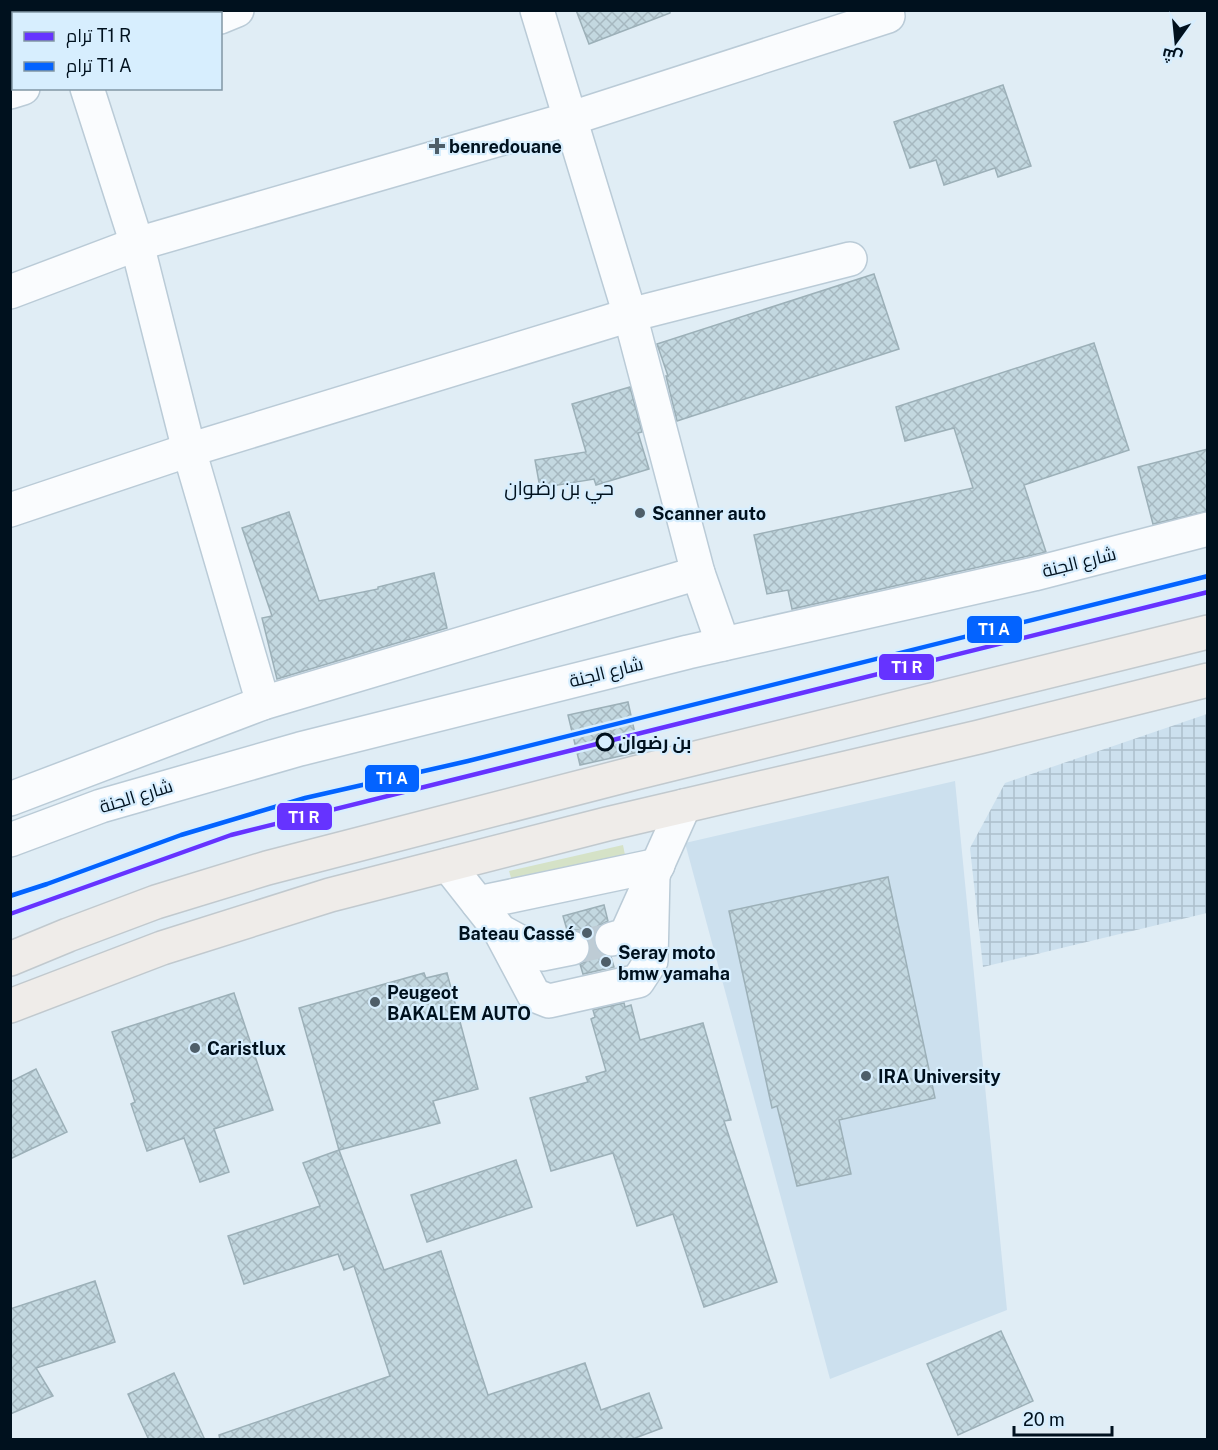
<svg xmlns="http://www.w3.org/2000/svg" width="1218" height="1450" font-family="'Public Sans',Cairo,sans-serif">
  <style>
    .built { fill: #cce0ee }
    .industrial { fill: url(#industrial-grid) }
    .grass { fill: #d5e2c7 }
    .building { fill: url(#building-cross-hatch); stroke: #9cb0b8; stroke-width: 1.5 }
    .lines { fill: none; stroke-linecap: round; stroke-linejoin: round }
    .minor-tunnel { stroke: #beccd5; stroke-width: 33; stroke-dasharray: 33 16; stroke-linecap: butt }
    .minor-casing { stroke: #bacbd7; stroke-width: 36 }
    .major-casing { stroke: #c1c9ce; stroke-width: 36 }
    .minor { stroke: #fafcfe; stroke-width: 33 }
    .major { stroke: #efece9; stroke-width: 33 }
    .tram-1-casing { stroke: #d7eefe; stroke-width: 9 }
    .tram-2-casing { stroke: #d7eefe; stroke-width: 9 }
    .tram-1 { stroke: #63f; stroke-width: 4.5 }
    .tram-2 { stroke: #0363ff; stroke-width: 4.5 }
    .poi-dot { fill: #4e5e69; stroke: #d7eefe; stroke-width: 2 }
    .stop-dot { fill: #d7eefe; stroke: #00111e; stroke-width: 3 }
    .labels { text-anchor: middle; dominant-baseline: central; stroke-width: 4.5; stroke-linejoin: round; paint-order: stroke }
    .poi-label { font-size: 18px; font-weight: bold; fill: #00111e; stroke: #d7eefe; text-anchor: start }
    .street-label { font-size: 18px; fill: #00111e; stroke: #d7eefe }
    .stop-label { font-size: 18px; font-weight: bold; fill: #00111e; stroke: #d7eefe; text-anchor: start }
    .neighbourhood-label { font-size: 20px; fill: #00111e; stroke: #d7eefe }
    .line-badge { stroke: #d7eefe; stroke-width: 2 }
    .badge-label { font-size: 16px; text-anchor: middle; font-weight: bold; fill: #fff }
  </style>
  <defs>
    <pattern id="industrial-grid" width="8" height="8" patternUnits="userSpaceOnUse" patternTransform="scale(1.5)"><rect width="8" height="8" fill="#cce0ee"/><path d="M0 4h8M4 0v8" fill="none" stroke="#adbfcc"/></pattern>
    <pattern id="building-cross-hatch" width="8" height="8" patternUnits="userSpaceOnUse" patternTransform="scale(1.5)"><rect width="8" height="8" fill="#c3d8e0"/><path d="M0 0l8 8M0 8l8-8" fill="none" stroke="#a6b8c0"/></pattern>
  </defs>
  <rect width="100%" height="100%" fill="#e0edf5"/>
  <!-- built -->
  <polygon class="built" points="955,781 1007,1310 830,1379 685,843"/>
  <!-- industrial -->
  <polygon class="industrial" points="1207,714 1207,913 983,967 970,848 1005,783"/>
  <!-- grass -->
  <polygon class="grass" points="623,845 625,855 512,881 509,871"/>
  <!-- building -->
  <g class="building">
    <polygon points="576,10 670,10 670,13 589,44"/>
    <polygon points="1003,85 1031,166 998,177 995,168 944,185 936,160 910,168 894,122"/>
    <polygon points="874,274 899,349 677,421 666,376 668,376 657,344"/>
    <polygon points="1094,343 1129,450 1024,485 1046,552 792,609 788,590 767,594 754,535 973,488 954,428 905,441 896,407"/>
    <polygon points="630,387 642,432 638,433 649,469 596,485 594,479 540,488 535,460 586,452 572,404"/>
    <polygon points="1208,449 1208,511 1153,524 1138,467"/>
    <polygon points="289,512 319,601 378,589 378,587 434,573 447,628 277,679 262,618 272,616 242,528"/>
    <polygon points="628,702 639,752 580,765 568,715"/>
    <polygon points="888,877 935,1098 839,1120 851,1174 797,1186 777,1106 772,1108 729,911"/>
    <polygon points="604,905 608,921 598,926 594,935 594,944 599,953 607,957 611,957 614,967 583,974 580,964 585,962 590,955 590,944 586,936 579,930 567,930 563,916"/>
    <polygon points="424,973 426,978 447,973 478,1089 433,1101 440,1123 339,1150 299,1008"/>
    <polygon points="234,993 273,1110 214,1129 229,1172 200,1182 184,1138 147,1151 131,1104 135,1102 112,1032"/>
    <polygon points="624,1003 625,1007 631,1005 640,1040 703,1023 731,1120 724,1121 777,1282 704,1307 673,1214 637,1226 613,1153 551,1171 530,1098 588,1082 586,1077 606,1071 591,1019 595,1017 593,1010"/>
    <polygon points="36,1069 67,1132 10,1159 10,1082"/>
    <polygon points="339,1150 384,1270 441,1251 488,1395 585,1363 601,1410 649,1393 662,1428 630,1440 220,1440 219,1435 390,1376 354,1266 344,1270 338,1254 244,1284 228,1236 320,1206 303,1163"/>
    <polygon points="516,1160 532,1207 427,1242 411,1195"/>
    <polygon points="95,1281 115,1342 36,1368 53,1396 10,1414 10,1309"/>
    <polygon points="1001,1331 1033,1401 958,1435 927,1364"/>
    <polygon points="174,1373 205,1440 149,1440 128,1394"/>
  </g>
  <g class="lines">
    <!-- minor-tunnel -->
    <polyline class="minor-tunnel" points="572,948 612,939"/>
    <!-- minor casing -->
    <g class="minor-casing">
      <g id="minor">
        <polyline points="64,10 65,14"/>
        <polyline points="220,17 237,10"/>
        <polyline points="87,88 137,244 189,450 263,703"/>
        <polyline points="10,92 23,88"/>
        <polyline points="10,292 137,244 569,119 888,16"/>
        <polyline points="10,510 189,450 630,315 850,259"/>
        <polyline points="698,573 723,644"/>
        <polyline points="10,799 263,703 698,573 630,315 537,10"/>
        <polyline points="10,840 101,806 300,749 688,652 1034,574 1208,529"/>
        <polyline points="448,865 500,931 542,954 572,948"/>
        <polyline points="478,903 658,865"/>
        <polyline points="500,931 534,995 549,1001 638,981 651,961 653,875"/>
        <polyline points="612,939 626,935 684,806"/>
      </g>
    </g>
    <!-- major casing -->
    <g class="major-casing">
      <g id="major">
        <polyline points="10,959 68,935 156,902 267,868 635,773 1208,632"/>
        <polyline points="10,1006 162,948 330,895 607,824 979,737 1208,680"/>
      </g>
    </g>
    <!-- minor -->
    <use href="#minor" class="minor"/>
    <!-- major -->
    <use href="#major" class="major"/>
    <!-- tram-1 casing -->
    <g class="tram-1-casing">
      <polyline id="tram-1" points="10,914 231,835 1208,592"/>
    </g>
    <!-- tram-2 casing -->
    <g class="tram-2-casing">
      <polyline id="tram-2" points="10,896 47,884 181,835 305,798 468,761 1208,576"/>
    </g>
    <!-- tram-1 -->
    <use href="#tram-1" class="tram-1"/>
    <!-- tram-2 -->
    <use href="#tram-2" class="tram-2"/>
  </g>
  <!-- markers -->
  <g class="poi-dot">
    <path d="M434 137h6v6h6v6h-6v6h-6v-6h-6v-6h6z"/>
    <circle cx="640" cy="513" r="6"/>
    <circle cx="587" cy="933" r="6"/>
    <circle cx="606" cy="962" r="6"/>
    <circle cx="375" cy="1002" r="6"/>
    <circle cx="195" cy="1048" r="6"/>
    <circle cx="866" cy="1076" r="6"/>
  </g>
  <circle class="stop-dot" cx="605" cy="742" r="8"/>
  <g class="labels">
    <!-- poi labels -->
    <g class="poi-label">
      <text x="449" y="146">benredouane</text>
      <text x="652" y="513">Scanner auto</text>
      <text x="575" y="933" text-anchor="end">Bateau Cassé</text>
      <text x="618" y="952">Seray moto<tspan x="618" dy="21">bmw yamaha</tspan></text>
      <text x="387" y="992">Peugeot<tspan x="387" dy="21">BAKALEM AUTO</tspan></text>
      <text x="207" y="1048">Caristlux</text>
      <text x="878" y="1076">IRA University</text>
    </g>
    <!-- street labels -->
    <g class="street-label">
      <text transform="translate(1079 562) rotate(-14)">شارع الجنة</text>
      <text transform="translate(606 672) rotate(-14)">شارع الجنة</text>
      <text transform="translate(136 796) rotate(-17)">شارع الجنة</text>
    </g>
    <!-- stop labels -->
    <g class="stop-label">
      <text x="618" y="742">بن رضوان</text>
    </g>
    <!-- neighbourhood labels -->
    <g class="neighbourhood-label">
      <text x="559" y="488">حي بن رضوان</text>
    </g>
  </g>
  <g class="line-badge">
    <rect x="966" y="615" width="57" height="29" rx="6" fill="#0363ff"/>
    <rect x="878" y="653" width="57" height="28" rx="6" fill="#63f"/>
    <rect x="364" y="764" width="56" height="29" rx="6" fill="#0363ff"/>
    <rect x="276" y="802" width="57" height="29" rx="6" fill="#63f"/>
  </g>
  <g class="badge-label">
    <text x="994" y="635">T1 A</text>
    <text x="907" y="673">T1 R</text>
    <text x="392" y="784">T1 A</text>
    <text x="304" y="823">T1 R</text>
  </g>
  <!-- border -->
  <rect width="1218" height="1450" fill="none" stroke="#00111e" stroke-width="24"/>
  <!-- legend -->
  <rect x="12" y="12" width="210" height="78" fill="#d7eefe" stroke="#8196a4" stroke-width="1.5"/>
  <rect x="24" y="32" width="30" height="9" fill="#6633ff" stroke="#8196a4" stroke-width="1.5"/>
  <text x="66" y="42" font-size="18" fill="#00111e">ترام T1 R</text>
  <rect x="24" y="62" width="30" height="9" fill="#0363ff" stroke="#8196a4" stroke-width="1.5"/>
  <text x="66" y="72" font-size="18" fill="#00111e">ترام T1 A</text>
  <!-- north arrow -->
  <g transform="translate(1176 42) rotate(195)" stroke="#d7eefe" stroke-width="4.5" paint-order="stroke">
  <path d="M0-4.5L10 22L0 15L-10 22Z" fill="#00111e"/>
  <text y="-9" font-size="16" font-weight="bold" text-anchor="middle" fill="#00111e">ش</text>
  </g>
  <!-- scale -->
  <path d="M1014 1426v9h98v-9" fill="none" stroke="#00111e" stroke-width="3"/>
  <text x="1023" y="1426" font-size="18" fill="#00111e" stroke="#d7eefe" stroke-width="4.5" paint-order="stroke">20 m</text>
</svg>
